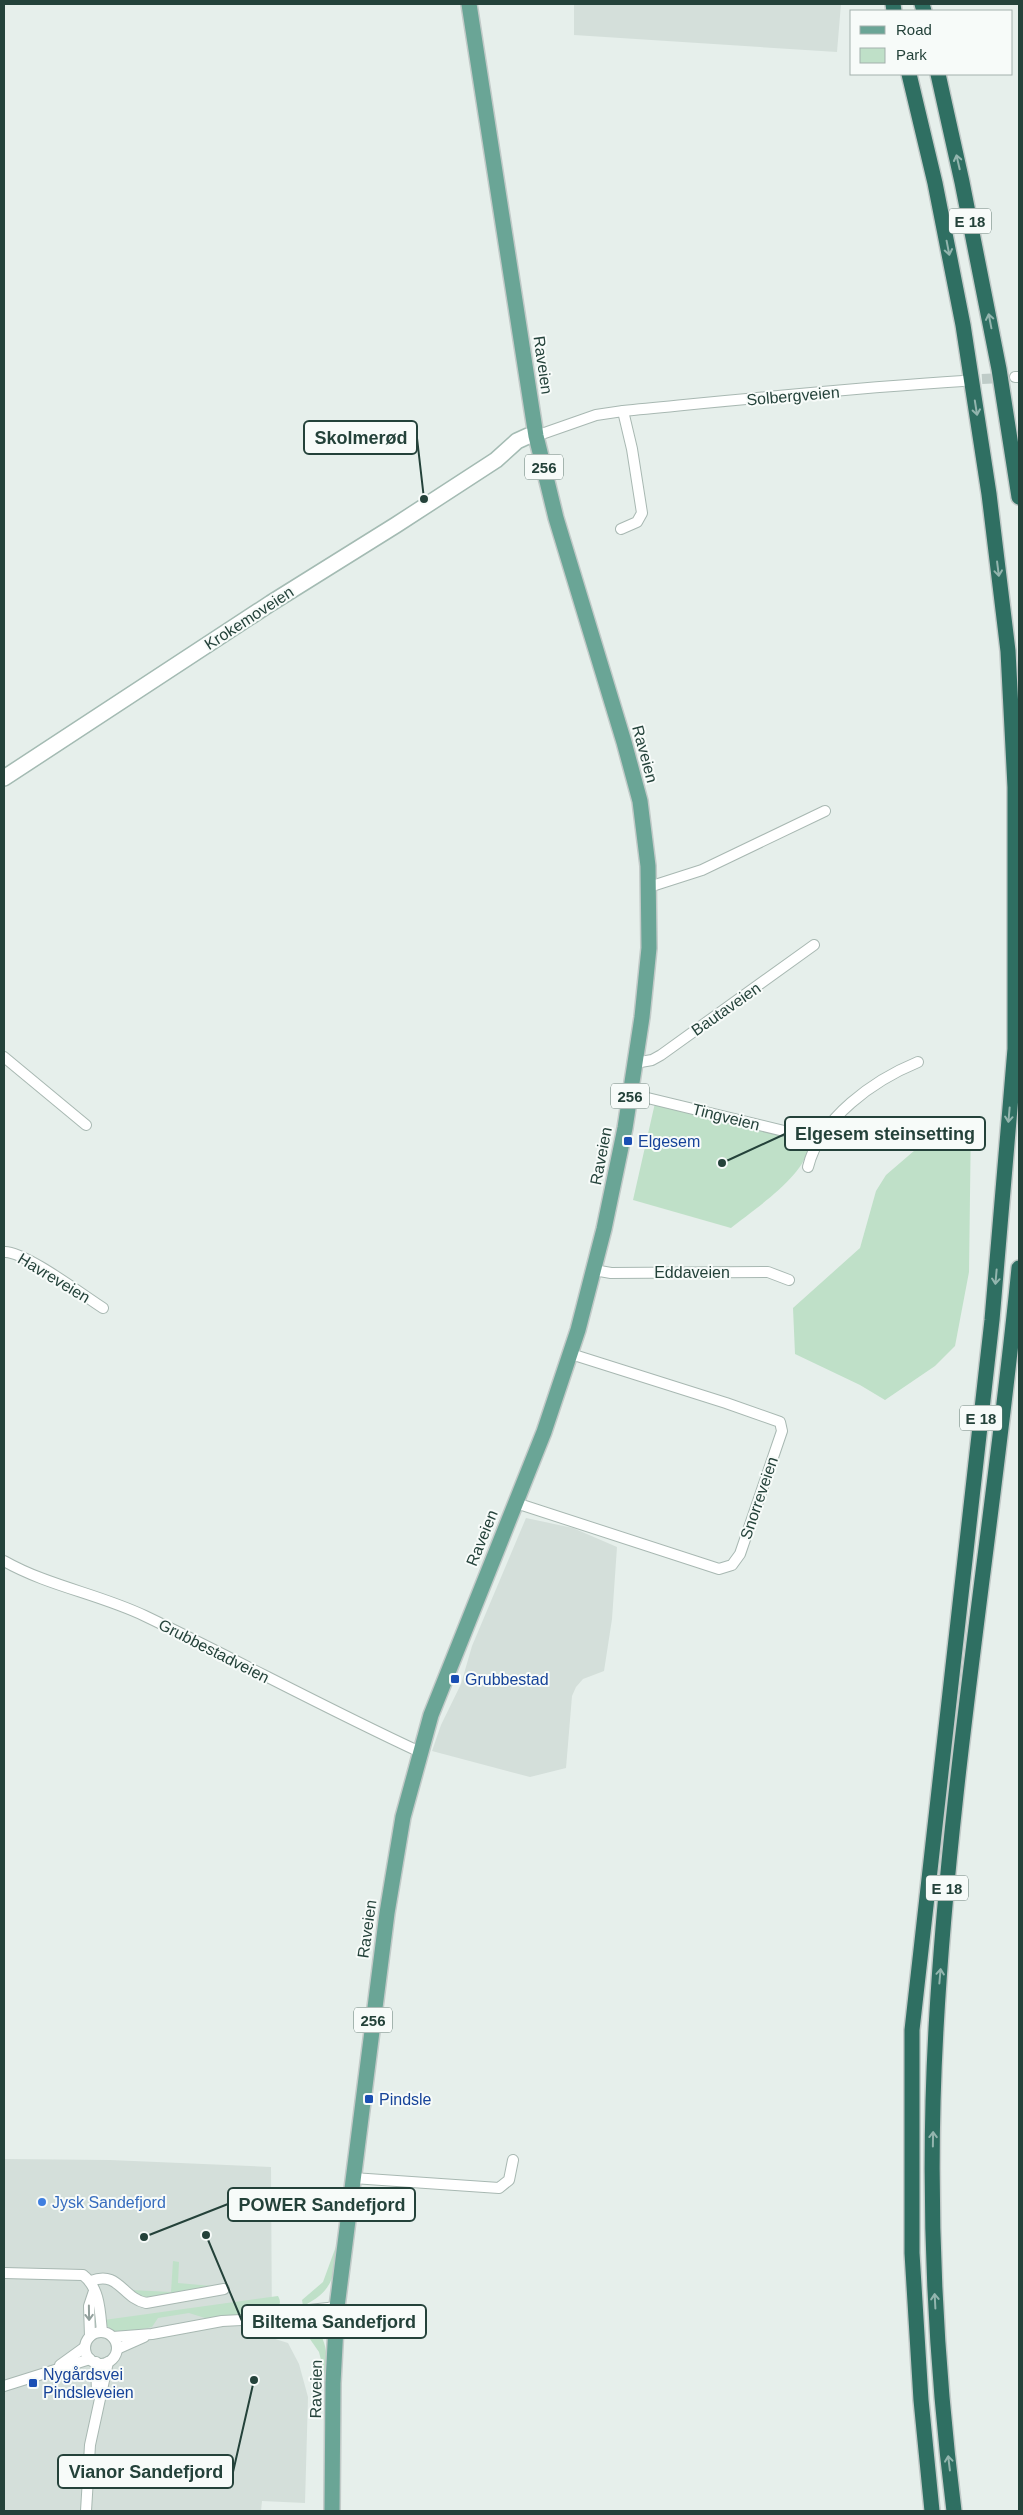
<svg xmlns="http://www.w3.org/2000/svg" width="1023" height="2515" font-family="Helvetica,sans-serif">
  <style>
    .built { fill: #d4dfda }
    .green { fill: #bfe0c8 }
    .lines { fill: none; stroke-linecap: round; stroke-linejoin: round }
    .street-tunnel { stroke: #bfccc8; stroke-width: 10; stroke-dasharray: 10 5; stroke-linecap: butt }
    .street-casing { stroke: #a8b8b2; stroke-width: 12 }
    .secondary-casing { stroke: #a4bbb3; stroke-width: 18 }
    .primary-casing { stroke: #c2cac8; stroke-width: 18 }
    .highway-casing { stroke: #c2cac8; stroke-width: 18 }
    .street { stroke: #fff; stroke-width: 10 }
    .secondary { stroke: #fff; stroke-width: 15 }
    .primary { stroke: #6aa596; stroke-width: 15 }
    .highway { stroke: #2f6f62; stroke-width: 15 }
    .oneway { stroke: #93b5ae }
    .oneway2 { stroke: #92a09c }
    .transit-dot { fill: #1a4fb4; stroke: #f7fbf9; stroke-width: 2 }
    .shop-dot { fill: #3f7fe0; stroke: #f7fbf9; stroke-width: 2 }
    .labels { text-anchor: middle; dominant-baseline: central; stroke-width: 4; stroke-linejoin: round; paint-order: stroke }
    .shield { fill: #f7fbf9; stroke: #637a73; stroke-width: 1 }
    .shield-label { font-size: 15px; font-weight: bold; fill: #24423a }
    .street-label { font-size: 16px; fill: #24423a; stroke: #f7fbf9 }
    .transit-label { font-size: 16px; fill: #164399; stroke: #f7fbf9; text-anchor: start }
    .shop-label { font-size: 16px; fill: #366cbe; stroke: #f7fbf9; text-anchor: start }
    .leader { fill: none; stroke: #24423a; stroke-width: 2 }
    .callout-dot { fill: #24423a; stroke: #f7fbf9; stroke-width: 2 }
    .callout { fill: #f7fbf9; stroke: #24423a; stroke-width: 2 }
    .callout-label { font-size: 18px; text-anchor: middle; font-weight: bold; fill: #24423a }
  </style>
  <rect width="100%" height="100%" fill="#e6efeb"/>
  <!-- built -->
  <g class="built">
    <polygon points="574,4 841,4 837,52 574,35"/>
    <polygon points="526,1518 573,1528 617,1547 612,1619 604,1671 583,1679 576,1687 572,1696 566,1768 530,1777 432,1751 441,1725 461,1684 472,1646"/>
    <polygon points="4,2159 110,2160 271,2167 272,2338 288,2343 299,2364 308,2397 305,2503 262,2501 261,2511 4,2511"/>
  </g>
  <!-- green -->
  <g class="green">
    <path d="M655,1103l146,36 7,5c2,29 -55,66 -77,84l-98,-28z"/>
    <polygon points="971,1118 969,1272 955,1346 935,1366 885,1400 860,1385 795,1354 793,1308 860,1248 876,1191 886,1175 943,1126"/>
    <path d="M339,2238c-4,34 -3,52 -36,68l-1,-6 21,-18z"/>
    <polygon points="173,2261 179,2262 178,2283 212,2286 153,2298 141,2298 131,2290 171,2292"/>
    <path d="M278,2296c6,10 -3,16 -13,18l-60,4 -16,-5 -31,5 -6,9c-15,3 -41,13 -48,-7z"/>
    <path d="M305,2326c25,4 22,34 21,54l-7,-28 -14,-20z"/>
  </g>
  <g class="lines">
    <!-- street-tunnel -->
    <polyline class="street-tunnel" points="967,380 1015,377"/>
    <!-- street casing -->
    <g class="street-casing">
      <g id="street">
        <polyline points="1015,377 1019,377"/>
        <path d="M536,436l60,-21 27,-4c113,-11 226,-23 340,-30"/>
        <polyline points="621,529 637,522 642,513 632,449 623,411"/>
        <polyline points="649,887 702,870 825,811"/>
        <polyline points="4,1057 86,1125"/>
        <polyline points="635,1063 652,1060 661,1055 814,945"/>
        <polyline points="631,1094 821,1140"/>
        <path d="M808,1167c12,-49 66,-87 110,-105"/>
        <path d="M4,1252c19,-2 80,44 99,56"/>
        <polyline points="594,1270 611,1273 768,1272 789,1280"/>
        <polyline points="516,1503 719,1569 732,1565 740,1554 782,1431 780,1422 726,1403 571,1354"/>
        <path d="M4,1561c44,25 95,33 141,55 92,44 182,93 275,136"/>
        <polyline points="353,2178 499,2188 509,2180 513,2160"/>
        <path d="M4,2273l79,2c17,13 17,37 19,57"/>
        <path d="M91,2281c28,-11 31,17 55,22l78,-14"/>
        <polyline points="284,2317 300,2311 337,2307"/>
        <circle cx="101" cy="2348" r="16"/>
        <polyline points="90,2336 89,2306 94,2291"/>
        <polyline points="113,2337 152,2334 222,2321 283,2318 336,2323"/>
        <polyline points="117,2349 144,2337"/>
        <polyline points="96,2362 97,2393"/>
        <polyline points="60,2365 85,2347"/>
        <polyline points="4,2386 90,2359"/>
        <polyline points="86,2511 90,2445 108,2362"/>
      </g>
    </g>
    <!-- secondary casing -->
    <g class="secondary-casing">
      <polyline id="secondary" points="4,778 271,603 396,525 496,460 517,441 528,436 536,436"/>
    </g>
    <!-- primary casing -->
    <g class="primary-casing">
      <polyline id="primary" points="332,2511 333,2383 337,2307 387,1913 403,1817 431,1715 544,1432 578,1330 604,1229 625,1128 642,1017 649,948 648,866 640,801 624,742 556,518 536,436 469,4"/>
    </g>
    <!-- highway casing -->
    <g class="highway-casing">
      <g id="highway">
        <polyline points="893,4 894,11"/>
        <polyline points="922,4 924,11"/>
        <polyline points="909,74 935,183 963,325 989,494 1008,651 1015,787 1015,1049 992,1320 912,2030 912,2253 921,2400 932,2511"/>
        <polyline points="938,74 962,182 999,369 1019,497"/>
        <path d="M954,2511c-20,-160 -27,-321 -18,-482 14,-255 58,-507 83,-761"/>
      </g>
    </g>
    <!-- street -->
    <use href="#street" class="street"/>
    <!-- secondary -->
    <use href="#secondary" class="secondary"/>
    <!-- primary -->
    <use href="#primary" class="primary"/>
    <!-- highway -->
    <use href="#highway" class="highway"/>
  </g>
  <!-- one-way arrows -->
  <defs><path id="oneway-shaft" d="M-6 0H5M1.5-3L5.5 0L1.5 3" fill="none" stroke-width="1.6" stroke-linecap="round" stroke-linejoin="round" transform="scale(1.25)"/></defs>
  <g class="oneway">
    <use href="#oneway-shaft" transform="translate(958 162) rotate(-103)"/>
    <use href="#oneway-shaft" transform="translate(948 248) rotate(79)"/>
    <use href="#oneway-shaft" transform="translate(990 321) rotate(-101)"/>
    <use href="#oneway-shaft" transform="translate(976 408) rotate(81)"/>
    <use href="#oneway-shaft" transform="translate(998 569) rotate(83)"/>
    <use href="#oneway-shaft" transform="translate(1009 1115) rotate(95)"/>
    <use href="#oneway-shaft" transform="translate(996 1277) rotate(95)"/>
    <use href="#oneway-shaft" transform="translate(940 1976) rotate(-85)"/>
    <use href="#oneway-shaft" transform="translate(933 2139) rotate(-89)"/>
    <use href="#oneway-shaft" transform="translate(935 2301) rotate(-93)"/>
    <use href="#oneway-shaft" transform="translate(949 2463) rotate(-97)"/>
  </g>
  <use class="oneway2" href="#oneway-shaft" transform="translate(89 2313) rotate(89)"/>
  <!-- markers -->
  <g class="transit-dot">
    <rect x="623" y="1136" width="10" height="10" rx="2.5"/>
    <rect x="450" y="1674" width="10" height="10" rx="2.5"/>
    <rect x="364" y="2094" width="10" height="10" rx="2.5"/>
    <rect x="28" y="2378" width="10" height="10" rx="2.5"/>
  </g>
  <circle class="shop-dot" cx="42" cy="2202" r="5"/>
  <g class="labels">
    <!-- shield labels -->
    <g class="shield">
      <rect x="949" y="208.5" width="42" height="25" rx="4"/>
      <rect x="525" y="454.5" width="38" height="25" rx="4"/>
      <rect x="611" y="1083.5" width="38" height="25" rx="4"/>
      <rect x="960" y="1405.5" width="42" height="25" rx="4"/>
      <rect x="926" y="1875.5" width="42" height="25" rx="4"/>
      <rect x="354" y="2007.5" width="38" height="25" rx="4"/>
    </g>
    <g class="shield-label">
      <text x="970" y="221">E 18</text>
      <text x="544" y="467">256</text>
      <text x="630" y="1096">256</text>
      <text x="981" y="1418">E 18</text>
      <text x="947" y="1888">E 18</text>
      <text x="373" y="2020">256</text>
    </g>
    <!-- street labels -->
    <g class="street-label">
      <text transform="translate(543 365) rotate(82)">Raveien</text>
      <text transform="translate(793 396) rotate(-5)">Solbergveien</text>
      <text transform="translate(249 618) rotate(-33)">Krokemoveien</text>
      <text transform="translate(645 754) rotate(75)">Raveien</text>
      <text transform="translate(726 1009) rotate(-35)">Bautaveien</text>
      <text transform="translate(726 1117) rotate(14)">Tingveien</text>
      <text transform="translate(601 1156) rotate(-79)">Raveien</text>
      <text x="692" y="1272">Eddaveien</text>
      <text transform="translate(54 1278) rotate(31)">Havreveien</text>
      <text transform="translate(759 1498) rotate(-71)">Snorreveien</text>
      <text transform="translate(482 1538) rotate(-68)">Raveien</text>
      <text transform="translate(214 1651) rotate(27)">Grubbestadveien</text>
      <text transform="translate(367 1929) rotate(-82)">Raveien</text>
      <text transform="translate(316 2389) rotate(-89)">Raveien</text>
    </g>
    <!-- transit labels -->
    <g class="transit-label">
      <text x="638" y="1141">Elgesem</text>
      <text x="465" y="1679">Grubbestad</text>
      <text x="379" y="2099">Pindsle</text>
      <text x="43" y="2374">Nygårdsvei<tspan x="43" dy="18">Pindsleveien</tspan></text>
    </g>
    <!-- shop labels -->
    <g class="shop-label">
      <text x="52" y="2202">Jysk Sandefjord</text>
    </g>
  </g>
  <!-- callouts -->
  <path class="leader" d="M424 499L417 438M722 1163L785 1134M144 2237L228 2204M206 2235L242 2321M254 2380L233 2472"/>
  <g class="callout-dot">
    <circle cx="424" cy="499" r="5"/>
    <circle cx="722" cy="1163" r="5"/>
    <circle cx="144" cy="2237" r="5"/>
    <circle cx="206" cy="2235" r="5"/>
    <circle cx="254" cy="2380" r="5"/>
  </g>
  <g class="callout">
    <rect x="304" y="421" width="113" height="33" rx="5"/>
    <rect x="785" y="1117" width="200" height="33" rx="5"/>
    <rect x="228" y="2188" width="187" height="33" rx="5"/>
    <rect x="242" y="2305" width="184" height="33" rx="5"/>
    <rect x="58" y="2455" width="175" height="33" rx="5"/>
  </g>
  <g class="callout-label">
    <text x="361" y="444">Skolmerød</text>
    <text x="885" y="1140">Elgesem steinsetting</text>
    <text x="322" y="2211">POWER Sandefjord</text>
    <text x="334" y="2328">Biltema Sandefjord</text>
    <text x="146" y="2478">Vianor Sandefjord</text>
  </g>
  <!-- border -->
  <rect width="1023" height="2515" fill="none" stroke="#24423a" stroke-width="10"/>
  <!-- legend -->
  <rect x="850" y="10" width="162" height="65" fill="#f7fbf9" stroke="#a3b1ad"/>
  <rect x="860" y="26" width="25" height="8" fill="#6aa596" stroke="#a3b1ad"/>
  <text x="896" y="35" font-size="15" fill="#24423a">Road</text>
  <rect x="860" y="48" width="25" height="15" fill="#bfe0c8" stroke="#a3b1ad"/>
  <text x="896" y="60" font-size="15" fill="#24423a">Park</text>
</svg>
